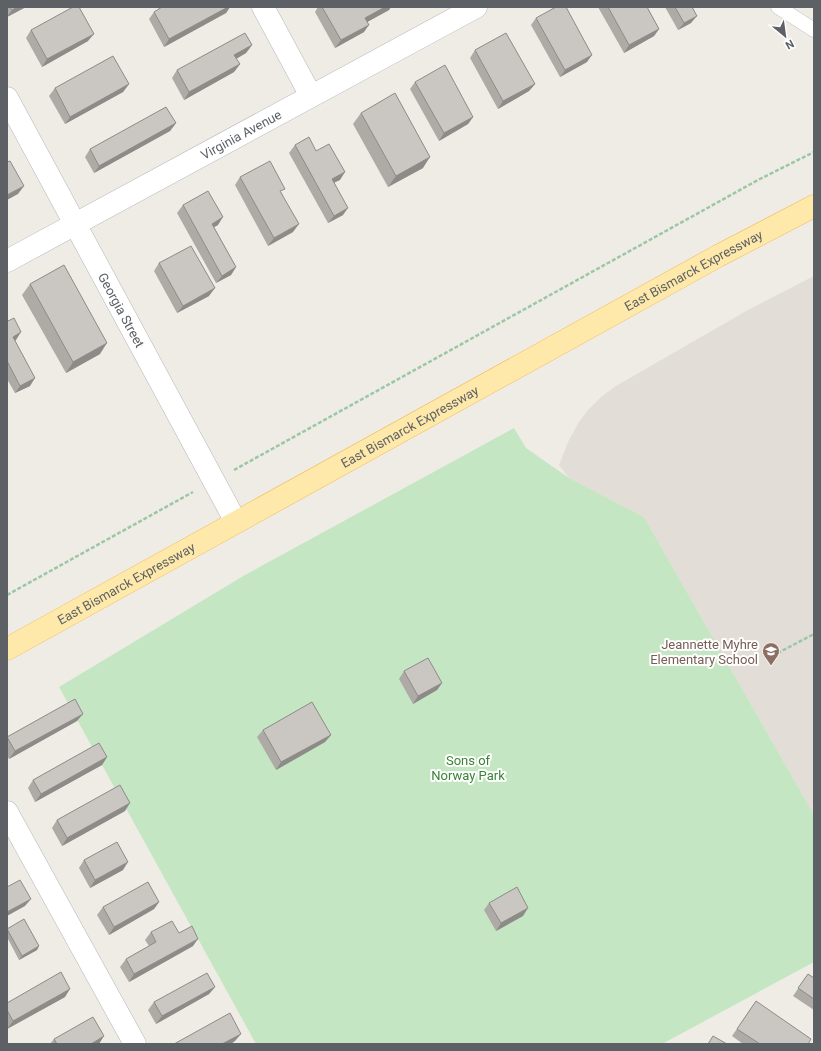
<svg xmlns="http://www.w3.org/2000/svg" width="821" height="1051" font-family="Roboto,sans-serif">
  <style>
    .education { fill: #e2ddd6 }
    .green { fill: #c5e6c2 }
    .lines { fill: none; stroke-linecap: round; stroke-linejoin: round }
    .service-casing { stroke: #b2b6ba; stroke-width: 15 }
    .minor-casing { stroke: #b2b6ba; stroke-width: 23 }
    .primary-casing { stroke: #f0ba5c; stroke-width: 23 }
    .path { stroke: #9bc7a4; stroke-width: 2.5; stroke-dasharray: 4 2; stroke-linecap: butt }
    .service { stroke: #fff; stroke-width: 14 }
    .minor { stroke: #fff; stroke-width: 22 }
    .primary { stroke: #fee9aa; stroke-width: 22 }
    .wall { fill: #aeaba7 }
    .shaded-wall { fill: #8d8b88 }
    .building { fill: #cac7c2; stroke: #8d8b88 }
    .labels { text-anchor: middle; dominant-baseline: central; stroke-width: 4; stroke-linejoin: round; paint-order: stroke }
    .street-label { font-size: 13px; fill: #5d6165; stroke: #fff }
    .education-label { font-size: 13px; fill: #785e54; stroke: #fff; text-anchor: end }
    .park-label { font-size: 13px; fill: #398435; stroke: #fff }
  </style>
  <rect width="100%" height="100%" fill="#efece5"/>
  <!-- education -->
  <polygon class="education" points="814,276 814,815 644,517 569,478 559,465 569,440 579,422 588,410 601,397 616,386 748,310"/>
  <!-- green -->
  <polygon class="green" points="514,428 526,448 569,478 644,517 814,815 814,962 662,1044 256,1044 59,687 245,575"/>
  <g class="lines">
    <!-- service casing -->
    <g class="service-casing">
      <polyline id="service" points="778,7 814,30"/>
    </g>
    <!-- minor casing -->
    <g class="minor-casing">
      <g id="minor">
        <polyline points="263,7 311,96"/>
        <path id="s1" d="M7,98l229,424"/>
        <path id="s2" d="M7,261l469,-254"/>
        <polyline points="7,812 135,1044"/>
      </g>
    </g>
    <!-- primary casing -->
    <g class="primary-casing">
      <g id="primary">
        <path id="s3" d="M7,649l711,-393 96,-50"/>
      </g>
    </g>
    <!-- path -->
    <g class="path">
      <polyline points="234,470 758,180 814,152"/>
      <polyline points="7,595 193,492"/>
      <polyline points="772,656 814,634"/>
    </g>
    <!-- service -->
    <use href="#service" class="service"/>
    <!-- minor -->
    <use href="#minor" class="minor"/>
    <!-- primary -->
    <use href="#primary" class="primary"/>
  </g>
  <!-- wall -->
  <g class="wall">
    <polygon points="7,7 26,7 7,17"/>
    <polygon points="162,7 230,7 226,13 164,47 149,19 154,12"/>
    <polygon points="318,7 391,7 389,10 367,22 364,32 335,48 315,12"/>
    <polygon points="598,7 647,7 659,29 654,36 624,53"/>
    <polygon points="665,7 692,7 691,23 678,30"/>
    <polygon points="536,18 587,62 560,77 531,25"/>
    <polygon points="31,30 88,41 42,67 26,38"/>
    <polygon points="252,45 246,53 236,59 240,64 234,72 184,100 172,78 177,70"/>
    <polygon points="475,50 535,84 529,91 498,109 470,58"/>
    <polygon points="415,82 473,117 468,124 439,141 410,89"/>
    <polygon points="129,84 123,92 65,124 49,96 55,88"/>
    <polygon points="361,113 423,168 388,187 353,124"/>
    <polygon points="176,123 170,131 94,173 85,157 90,149"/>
    <polygon points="295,145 316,151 340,180 334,182 343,215 328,223 289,153"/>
    <polygon points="240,177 282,193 293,232 268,246 235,185"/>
    <polygon points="183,205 218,225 214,227 236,267 231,275 216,283 177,213"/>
    <polygon points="159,263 209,296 177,313 154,271"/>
    <polygon points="30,284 100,354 66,373 22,295"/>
    <polygon points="7,318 16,340 15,340 30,386 15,393 7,379"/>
    <polygon points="404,671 442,683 437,690 413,704 399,679"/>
    <polygon points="77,721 9,759 7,755 7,737"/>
    <polygon points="263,730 331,735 325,742 276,770 257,737"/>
    <polygon points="107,757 102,765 35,802 28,788 33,780"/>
    <polygon points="125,811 62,846 52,828 57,820"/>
    <polygon points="84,860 123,870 90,888 79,868"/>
    <polygon points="159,902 154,909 109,935 97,915 103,907"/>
    <polygon points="489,903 523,916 496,931 484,910"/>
    <polygon points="7,929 39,946 37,950 19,960 7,937"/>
    <polygon points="151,932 179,933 193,946 129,982 120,967 126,959 149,946 145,940"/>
    <polygon points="808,974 814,978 814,1010 793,996"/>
    <polygon points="215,987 209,994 156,1024 148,1010 154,1002"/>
    <polygon points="65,997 7,1029 7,1003"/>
    <polygon points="756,1001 808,1044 743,1044 732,1036"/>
    <polygon points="54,1039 99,1044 50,1044"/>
  </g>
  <!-- shaded-wall -->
  <g class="shaded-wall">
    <polygon points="17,7 26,7 7,17 12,10"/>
    <polygon points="228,7 230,7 226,13 164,47 169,39"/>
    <polygon points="385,7 391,7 389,10 360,26 365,18"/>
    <polygon points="697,16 691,23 678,30 684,23"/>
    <polygon points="369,25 364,32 335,48 341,40"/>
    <polygon points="659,29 654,36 624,53 629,45"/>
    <polygon points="94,34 88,41 42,67 47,59"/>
    <polygon points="252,45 246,53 229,63 234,55"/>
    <polygon points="592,55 587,62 560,77 565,70"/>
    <polygon points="240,64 234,72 184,100 189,92"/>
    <polygon points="129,84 123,92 65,124 70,117"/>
    <polygon points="535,84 529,91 498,109 503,101"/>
    <polygon points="473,117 468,124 439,141 444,133"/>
    <polygon points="176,123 170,131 94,173 99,166"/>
    <polygon points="430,157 423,168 388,187 396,176"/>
    <polygon points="345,172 340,180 327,186 332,179"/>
    <polygon points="24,186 18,194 7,200 7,195"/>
    <polygon points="348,208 343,215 328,223 334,216"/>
    <polygon points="223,217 218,225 207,231 212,224"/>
    <polygon points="299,224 293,232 268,246 274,238"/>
    <polygon points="236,267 231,275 216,283 222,276"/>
    <polygon points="215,288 209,296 177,313 183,306"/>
    <polygon points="21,332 16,340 8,345 13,337"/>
    <polygon points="107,343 100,354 66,373 73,362"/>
    <polygon points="35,378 30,386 15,393 20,386"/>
    <polygon points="442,683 437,690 413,704 418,696"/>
    <polygon points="83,714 77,721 9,759 15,751"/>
    <polygon points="331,735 325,742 276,770 281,762"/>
    <polygon points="107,757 102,765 35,802 41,794"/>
    <polygon points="130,803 125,811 62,846 67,838"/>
    <polygon points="128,862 123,870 90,888 95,880"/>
    <polygon points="31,899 25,906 7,916 7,912"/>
    <polygon points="159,902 154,909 109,935 114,927"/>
    <polygon points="528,908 523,916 496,931 501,923"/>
    <polygon points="198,939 193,946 129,982 134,974"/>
    <polygon points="39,946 37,950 19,960 22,956"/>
    <polygon points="215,987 209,994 156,1024 162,1016"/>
    <polygon points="70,989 65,997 7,1029 13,1021"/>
    <polygon points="241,1034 235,1041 231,1044 222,1044"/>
    <polygon points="104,1036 99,1044 91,1044"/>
  </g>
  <!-- building -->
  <g class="building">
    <polygon points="10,7 17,7 12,10"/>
    <polygon points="73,7 79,7 94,34 47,59 31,30"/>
    <polygon points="162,7 228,7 169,39 154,12"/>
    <polygon points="322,7 385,7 365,18 369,25 341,40"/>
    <polygon points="556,7 566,7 592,55 565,70 536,18"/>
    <polygon points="608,7 647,7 659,29 629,45"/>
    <polygon points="675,7 692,7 697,16 684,23"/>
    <polygon points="245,33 252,45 234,55 240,64 189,92 177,70"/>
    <polygon points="506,33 535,84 503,101 475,50"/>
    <polygon points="113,56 129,84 70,117 55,88"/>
    <polygon points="445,65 473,117 444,133 415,82"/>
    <polygon points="395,93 430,157 396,176 361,113"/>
    <polygon points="166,107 176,123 99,166 90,149"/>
    <polygon points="309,137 316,151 329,144 345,172 332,179 348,208 334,216 295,145"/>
    <polygon points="10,161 24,186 7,195 7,162"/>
    <polygon points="270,161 285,189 280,191 299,224 274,238 240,177"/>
    <polygon points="208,191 223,217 212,224 236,267 222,276 183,205"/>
    <polygon points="191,246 215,288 183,306 159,263"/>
    <polygon points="64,265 107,343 73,362 30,284"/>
    <polygon points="7,318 8,321 14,318 21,332 13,337 35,378 20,386 7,361"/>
    <polygon points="428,658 442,683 418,696 404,671"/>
    <polygon points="75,699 83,714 15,751 7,737"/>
    <polygon points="312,702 331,735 281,762 263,730"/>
    <polygon points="99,743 107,757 41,794 33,780"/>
    <polygon points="120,785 130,803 67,838 57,820"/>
    <polygon points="117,842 128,862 95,880 84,860"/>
    <polygon points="20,880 31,899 7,912 7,887"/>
    <polygon points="148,882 159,902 114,927 103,907"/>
    <polygon points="517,887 528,908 501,923 489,903"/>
    <polygon points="24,919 39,946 22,956 7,929"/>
    <polygon points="172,921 179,933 192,926 198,939 134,974 126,959 156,942 151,932"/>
    <polygon points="61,972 70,989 13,1021 7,1010 7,1003"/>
    <polygon points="207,973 215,987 162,1016 154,1002"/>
    <polygon points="808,974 814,978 814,999 798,988"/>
    <polygon points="756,1001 811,1039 808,1044 760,1044 737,1029"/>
    <polygon points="230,1013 241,1034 222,1044 174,1044"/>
    <polygon points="93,1017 104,1036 91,1044 57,1044 54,1039"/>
    <polygon points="713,1036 727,1044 708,1044"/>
  </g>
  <!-- icons -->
  <defs>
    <g id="school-pin" transform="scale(0.9)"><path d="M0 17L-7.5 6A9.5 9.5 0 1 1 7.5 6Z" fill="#8d6e63" stroke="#fff"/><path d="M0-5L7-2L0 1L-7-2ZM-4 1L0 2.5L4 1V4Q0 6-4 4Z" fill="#fff"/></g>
  </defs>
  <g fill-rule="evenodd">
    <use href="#school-pin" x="771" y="651"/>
  </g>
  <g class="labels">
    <!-- street labels -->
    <g class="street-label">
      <text stroke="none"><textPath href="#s2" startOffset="266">Virginia Avenue</textPath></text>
      <text stroke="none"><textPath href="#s3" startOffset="784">East Bismarck Expressway</textPath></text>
      <text stroke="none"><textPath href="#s1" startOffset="241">Georgia Street</textPath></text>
      <text stroke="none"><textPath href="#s3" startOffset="460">East Bismarck Expressway</textPath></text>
      <text stroke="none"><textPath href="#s3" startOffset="136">East Bismarck Expressway</textPath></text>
    </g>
    <!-- education labels -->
    <g class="education-label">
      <text x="758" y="644">Jeannette Myhre<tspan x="758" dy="15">Elementary School</tspan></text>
    </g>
    <!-- park labels -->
    <g class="park-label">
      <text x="468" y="760">Sons of<tspan x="468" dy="15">Norway Park</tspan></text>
    </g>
  </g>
  <!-- border -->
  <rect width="821" height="1051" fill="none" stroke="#5d6165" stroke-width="16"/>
  <!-- north arrow -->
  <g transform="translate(785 36) rotate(151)" stroke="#ffffff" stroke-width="3" paint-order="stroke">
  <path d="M0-3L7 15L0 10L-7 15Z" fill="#5d6165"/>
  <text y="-6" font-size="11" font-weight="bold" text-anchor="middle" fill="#5d6165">N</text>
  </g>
</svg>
